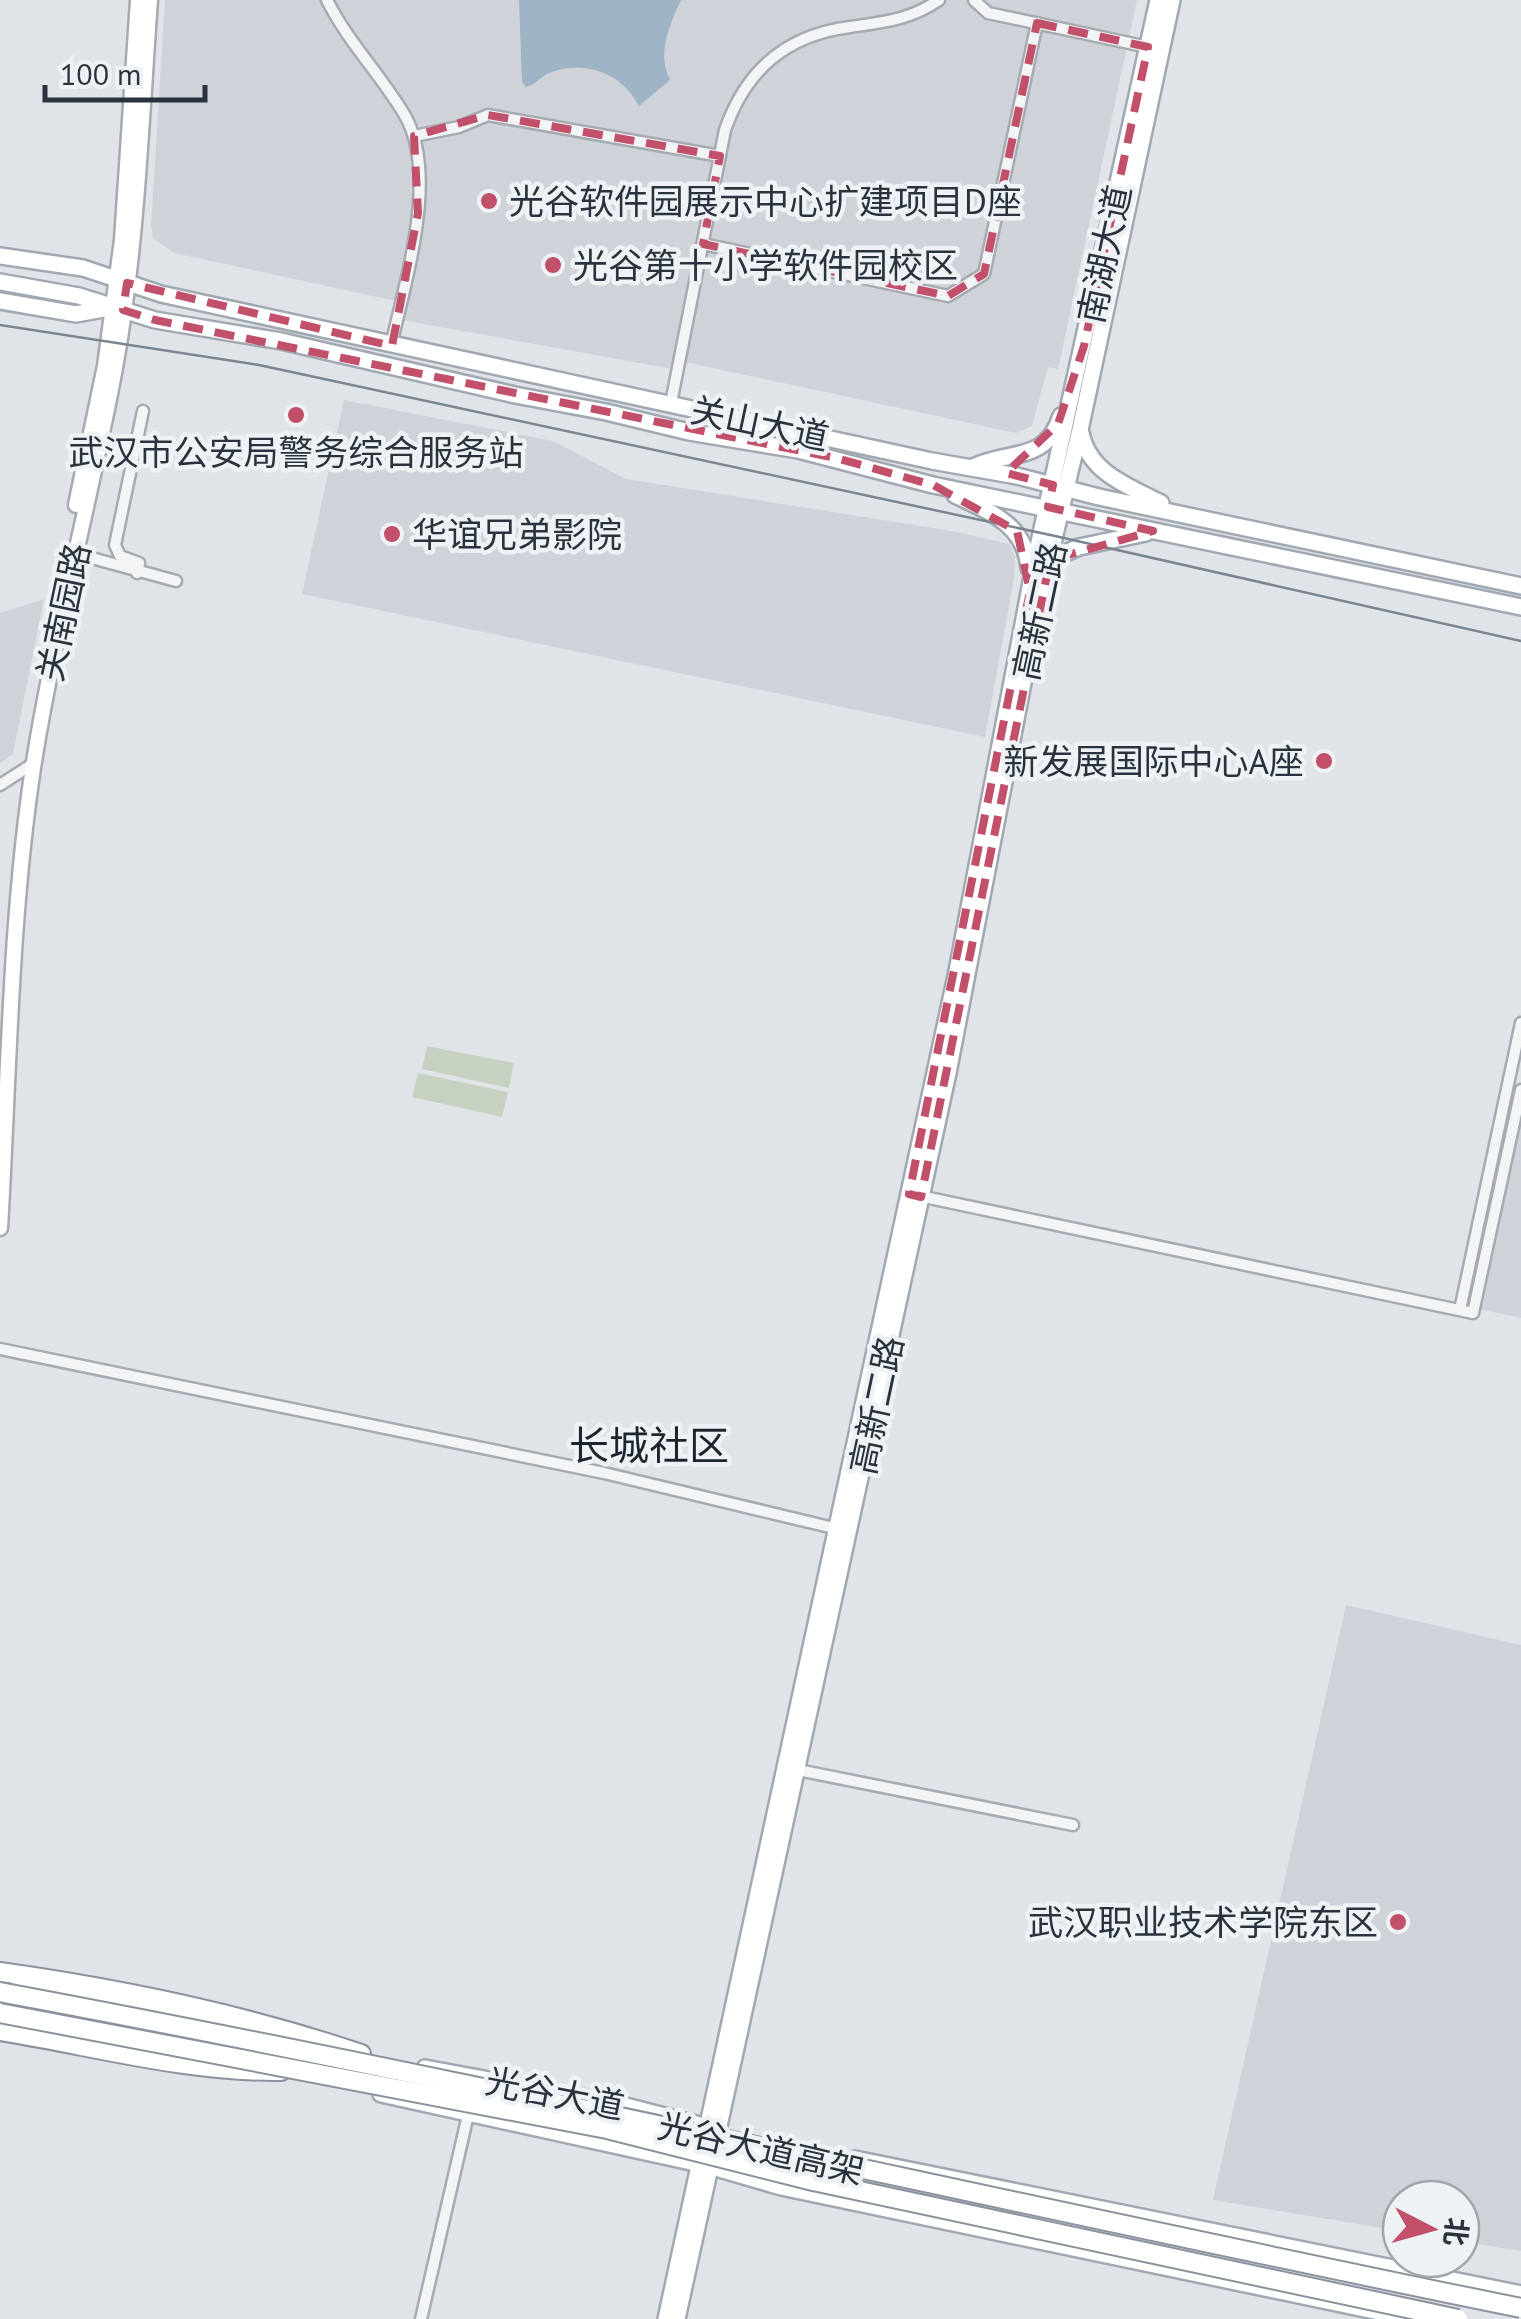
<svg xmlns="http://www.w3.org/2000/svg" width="1521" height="2319" font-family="'PT Sans','Noto Sans SC',sans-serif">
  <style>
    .built { fill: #ced3d9 }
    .green { fill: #c7d1c2 }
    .water { fill: #9eb4c4 }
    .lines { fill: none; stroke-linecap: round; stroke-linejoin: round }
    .street-casing { stroke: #a6abb1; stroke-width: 15 }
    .secondary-casing { stroke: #a6abb1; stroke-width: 19 }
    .primary-casing { stroke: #a0a9b2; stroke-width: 20 }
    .highway-casing { stroke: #89929d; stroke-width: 22 }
    .street { stroke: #f2f4f6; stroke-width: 10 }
    .secondary { stroke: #fff; stroke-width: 14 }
    .primary { stroke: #fff; stroke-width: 15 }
    .highway { stroke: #fff; stroke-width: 18 }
    .tram { stroke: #7b8590; stroke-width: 2.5 }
    .highway-bridge-casing { stroke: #89929d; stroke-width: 22; stroke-linecap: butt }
    .highway-bridge { stroke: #fff; stroke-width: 18 }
    .marked { fill: none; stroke: #c2506b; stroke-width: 8; stroke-dasharray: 20 12; stroke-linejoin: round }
    .poi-dot { fill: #c2506b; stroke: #eff2f5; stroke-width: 4 }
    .labels { text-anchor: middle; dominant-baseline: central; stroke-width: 9; stroke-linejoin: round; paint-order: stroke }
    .poi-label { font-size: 35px; fill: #2a333d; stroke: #eff2f5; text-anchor: start }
    .street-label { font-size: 35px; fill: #2a333d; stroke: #eff2f5 }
    .quarter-label { font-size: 40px; fill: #1c242e; stroke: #eff2f5 }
  </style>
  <rect width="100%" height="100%" fill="#e0e4e8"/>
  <!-- built -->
  <g class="built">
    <polygon points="165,0 1137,0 1058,369 1048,367 1032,426 1016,433 675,360 673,369 402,320 405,303 174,253 153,238 151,226"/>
    <polygon points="344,400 553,441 626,479 952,531 1009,544 1015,556 1014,579 985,737 302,594"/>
    <polygon points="44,599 13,754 0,763 0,613"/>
    <polygon points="1521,1117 1521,1318 1479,1309"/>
    <polygon points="1346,1605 1521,1645 1521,2251 1461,2241 1461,2199 1401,2199 1401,2231 1213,2200"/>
  </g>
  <!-- green -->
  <g class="green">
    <polygon points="427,1046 514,1063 509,1088 422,1069"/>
    <polygon points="418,1073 508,1092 502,1117 412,1097"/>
  </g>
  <!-- water -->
  <path class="water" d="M519,0h162c-12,25 -24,54 -11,80l-31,26c-17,-34 -58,-48 -92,-32 -8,5 -12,10 -21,13l-4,-5z"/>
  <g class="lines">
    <!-- street casing -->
    <g class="street-casing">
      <g id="street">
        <path d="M327,0c21,42 53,74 77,114 36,60 1,167 -13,232"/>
        <polyline points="974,0 988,13 1148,47"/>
        <polyline points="414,136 459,127 488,115 720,156"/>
        <polyline points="703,244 948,296 984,274 1037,23"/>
        <path d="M671,403l54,-273c21,-60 61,-95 125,-103 34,-5 60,-7 89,-27"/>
        <polyline points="66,551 176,581"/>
        <polyline points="137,573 139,563 120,556 115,545 143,411"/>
        <polyline points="0,785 34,763"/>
        <polyline points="915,1195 1473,1313 1521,1090"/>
        <polyline points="1460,1310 1521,1023"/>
        <polyline points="0,1349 604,1473 838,1529"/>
        <polyline points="798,1770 1073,1825"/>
        <polyline points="421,2319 468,2115"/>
      </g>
    </g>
    <!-- secondary casing -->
    <g class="secondary-casing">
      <g id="secondary">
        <polyline points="76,505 105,366 122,240 138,0"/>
        <path d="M0,1228c9,-153 10,-308 33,-460 21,-134 57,-266 82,-400 22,-121 26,-245 35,-368"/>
      </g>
    </g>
    <!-- primary casing -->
    <g class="primary-casing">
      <g id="primary">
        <polyline points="0,256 83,268 161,294 932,461 1017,476 1099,497 1521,586"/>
        <polyline points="0,282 79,296 155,320 281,341 515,395 606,412 689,432 798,450 933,485 1521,607"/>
        <polyline points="0,301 76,314 109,308"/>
        <path d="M1081,433c8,40 47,53 80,70"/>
        <path d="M973,467c37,-18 72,-3 88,-51"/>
        <path d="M955,495c35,17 70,29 74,73"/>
        <polyline points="1050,560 1079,547 1146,533"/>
        <polyline points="19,1983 270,2035"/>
        <polyline points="425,2068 618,2104 715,2129"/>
        <polyline points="381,2094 709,2166 781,2187 1413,2319"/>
        <polyline points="855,2159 1521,2294"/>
        <polyline points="666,2319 957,971 1036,556 1158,0"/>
        <polyline points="677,2319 948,1073 1037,610 1080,430 1172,0"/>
      </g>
    </g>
    <!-- highway casing -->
    <g class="highway-casing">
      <g id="highway">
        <path d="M0,1972c121,17 246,43 361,82"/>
        <path d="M0,2031c94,15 185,41 281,40"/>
      </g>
    </g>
    <!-- street -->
    <use href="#street" class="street"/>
    <!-- secondary -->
    <use href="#secondary" class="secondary"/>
    <!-- primary -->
    <use href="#primary" class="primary"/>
    <!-- highway -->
    <use href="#highway" class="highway"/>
    <!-- tram -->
    <polyline class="tram" points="0,325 259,365 1055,536 1521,641"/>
    <!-- highway-bridge casing -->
    <g class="highway-bridge-casing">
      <g id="highway-bridge">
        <path d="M0,1992c509,95 1013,213 1521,316"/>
        <polyline points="0,2013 607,2129 813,2181 1458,2319"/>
      </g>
    </g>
    <!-- highway-bridge -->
    <use href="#highway-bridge" class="highway-bridge"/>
  </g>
  <!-- marked area -->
  <path class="marked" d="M1037,23l111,24 -64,299 -26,78 -52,49 47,12 -5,22 105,24 -103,29 -129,637 -12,-3 121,-603 -13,-60 -84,-46 -97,-27 -681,-138 -32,-10 4,-27 265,63 26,-133 -4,-77 74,-21 232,41 -17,88 245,52 36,-22z"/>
  <!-- markers -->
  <g class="poi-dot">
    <circle cx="489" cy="201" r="10"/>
    <circle cx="553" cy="265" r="10"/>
    <circle cx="296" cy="415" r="10"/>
    <circle cx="392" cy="534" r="10"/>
    <circle cx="1324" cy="761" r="10"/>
    <circle cx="1398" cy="1922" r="10"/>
  </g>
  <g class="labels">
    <!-- poi labels -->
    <g class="poi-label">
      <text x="509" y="201">光谷软件园展示中心扩建项目D座</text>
      <text x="573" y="265">光谷第十小学软件园校区</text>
      <text x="296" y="452" text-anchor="middle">武汉市公安局警务综合服务站</text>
      <text x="412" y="534">华谊兄弟影院</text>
      <text x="1304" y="761" text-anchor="end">新发展国际中心A座</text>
      <text x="1378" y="1922" text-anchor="end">武汉职业技术学院东区</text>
    </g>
    <!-- street labels -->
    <g class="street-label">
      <text transform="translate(1104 254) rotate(-78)">南湖大道</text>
      <text transform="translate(760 423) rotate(12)">关山大道</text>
      <text transform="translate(1039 611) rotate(-78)">高新二路</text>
      <text transform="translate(63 612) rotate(-78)">关南园路</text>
      <text transform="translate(876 1405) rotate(-78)">高新二路</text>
      <text transform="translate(555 2093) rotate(11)">光谷大道</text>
      <text transform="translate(761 2148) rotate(13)">光谷大道高架</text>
    </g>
    <!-- quarter labels -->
    <g class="quarter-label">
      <text x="649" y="1445">长城社区</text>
    </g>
  </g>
  <!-- north arrow -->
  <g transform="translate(1431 2229) rotate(96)"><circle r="48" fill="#eff2f5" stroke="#a0a6ab" stroke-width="2.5"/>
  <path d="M0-8L18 38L0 25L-18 38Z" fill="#c2506b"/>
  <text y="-15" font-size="28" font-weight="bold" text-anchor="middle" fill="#2a333d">北</text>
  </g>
  <!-- scale -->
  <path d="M45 85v15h160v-15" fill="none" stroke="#2a333d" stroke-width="5"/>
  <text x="60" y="85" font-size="30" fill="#2a333d" stroke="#eff2f5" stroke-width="8" paint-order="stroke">100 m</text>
</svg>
